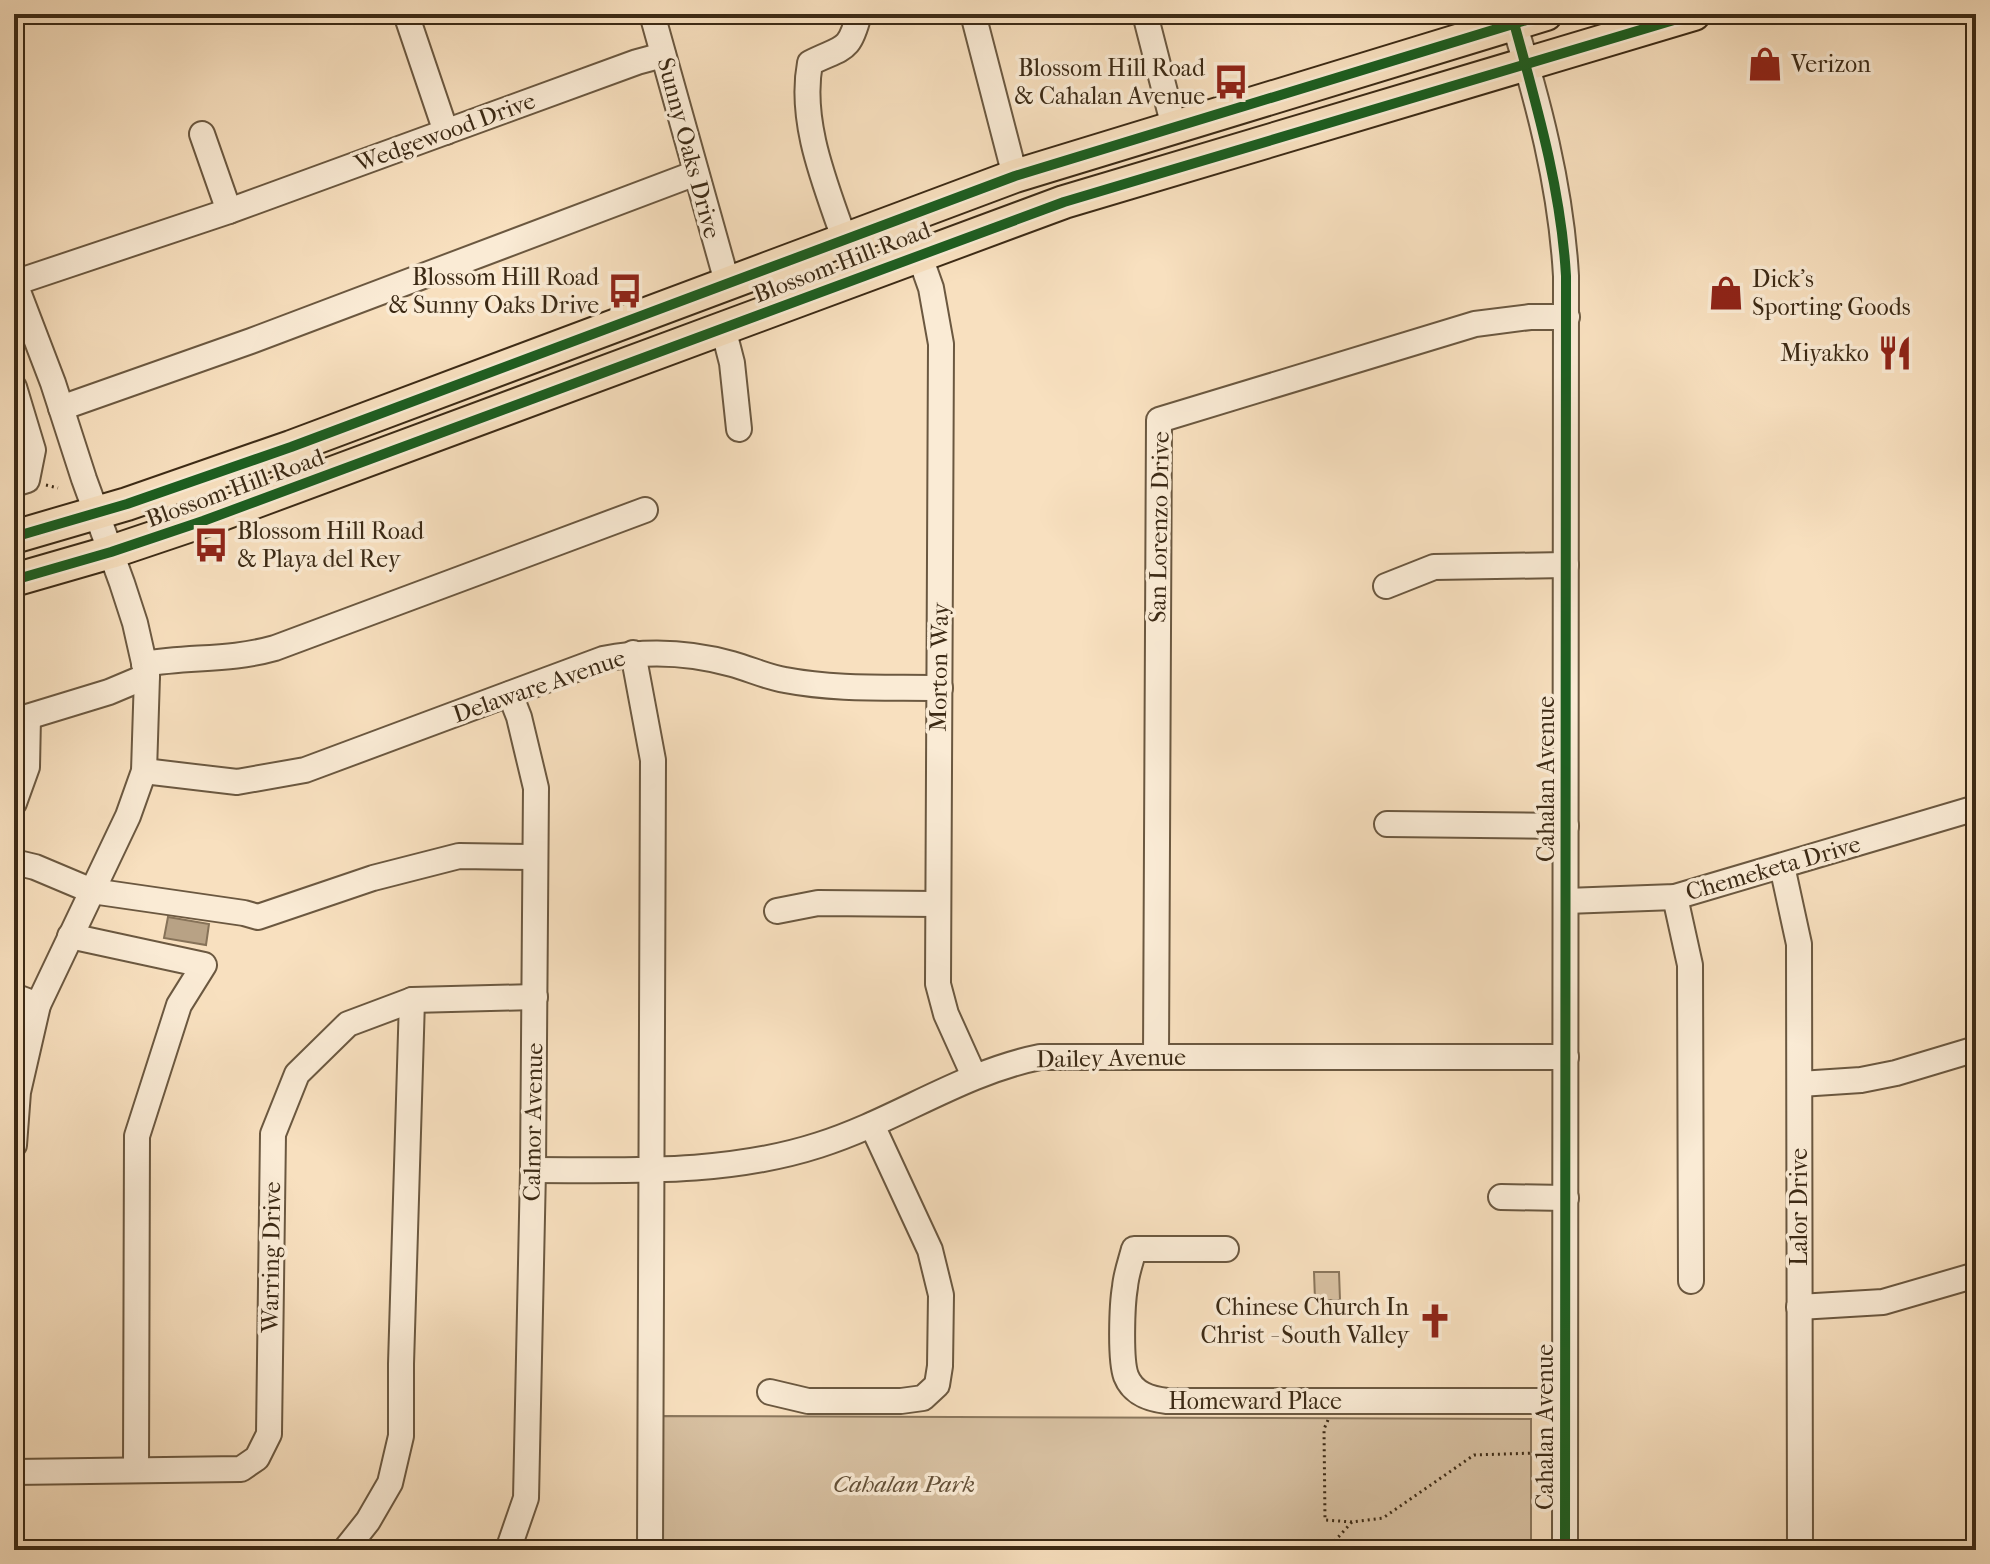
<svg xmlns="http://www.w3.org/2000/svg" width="1990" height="1564" font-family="'IM FELL French Canon',serif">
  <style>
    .green { fill: #d8c1a2; stroke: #8a765c; stroke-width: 2 }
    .water { fill: #b8a285; stroke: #867258; stroke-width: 2 }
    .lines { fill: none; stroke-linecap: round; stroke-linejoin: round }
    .minor-casing { stroke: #6b5840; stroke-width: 28 }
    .major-casing { stroke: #3c2a15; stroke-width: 36 }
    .path { stroke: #3c2a15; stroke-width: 3; stroke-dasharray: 2 4; stroke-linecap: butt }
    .minor { stroke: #faebd5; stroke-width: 24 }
    .major { stroke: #f8e0bf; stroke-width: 32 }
    .cycleway-casing { stroke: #faebd5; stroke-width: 15 }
    .cycleway { stroke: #1b5e20; stroke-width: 10 }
    .labels { text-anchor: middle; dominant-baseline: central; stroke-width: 7; stroke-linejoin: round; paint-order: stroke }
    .poi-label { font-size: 24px; fill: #3c2a15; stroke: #faebd5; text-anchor: end }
    .street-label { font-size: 24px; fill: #3c2a15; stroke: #faebd5 }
    .park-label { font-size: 24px; font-style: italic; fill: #635038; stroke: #faebd5 }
  </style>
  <rect width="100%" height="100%" fill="#f8e0bf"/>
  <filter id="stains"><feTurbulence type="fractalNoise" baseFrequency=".0025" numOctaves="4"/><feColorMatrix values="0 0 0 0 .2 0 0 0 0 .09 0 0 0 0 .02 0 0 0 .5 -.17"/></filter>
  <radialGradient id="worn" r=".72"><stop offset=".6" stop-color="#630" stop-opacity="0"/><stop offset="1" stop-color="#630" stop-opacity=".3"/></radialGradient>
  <!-- green -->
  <g class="green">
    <polygon points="1314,1272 1339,1272 1340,1300 1315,1300"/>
    <polygon points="658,1416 1531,1419 1531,1550 658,1550"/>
  </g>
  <!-- water -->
  <polygon class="water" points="168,917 209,924 206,945 164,938"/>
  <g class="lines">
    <!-- minor casing -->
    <g class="minor-casing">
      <g id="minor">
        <polyline points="406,14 446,132"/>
        <polyline points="652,14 727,282"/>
        <polyline points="973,14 1015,176"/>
        <polyline points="1145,14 1174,127"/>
        <path d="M1511,14c27,85 50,173 55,262l-1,1274"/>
        <polyline points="202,134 229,211"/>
        <path d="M844,238c-19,-55 -45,-116 -34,-175 34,-17 39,-10 49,-49"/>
        <polyline points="919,254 931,288 941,344 938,984 946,1014 974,1076"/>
        <polyline points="14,281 53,383 84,479 122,583 135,623 147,676 144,771 128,816 38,1005 18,1092 14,1145"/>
        <polyline points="14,283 229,211 637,62 663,55"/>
        <polyline points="723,328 732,363 739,429"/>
        <polyline points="14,387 33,450 27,480 14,484"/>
        <polyline points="61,408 251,341 696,173"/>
        <polyline points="1386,586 1434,567 1566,565"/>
        <polyline points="633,653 653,760 650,1550"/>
        <path d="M144,664c46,-8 85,-3 131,-16l370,-138"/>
        <polyline points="14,721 109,692 147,676"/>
        <path d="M144,771l93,11 68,-12 298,-111c44,-9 86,-7 129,5 18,5 35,13 53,16 52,10 103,7 155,8"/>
        <polyline points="14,803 27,767 28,717"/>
        <polyline points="1387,824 1566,826"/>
        <polyline points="14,862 35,867 92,891 244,913 258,917 373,878 459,856 535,857"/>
        <polyline points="1782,866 1799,944 1800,1550"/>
        <polyline points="1675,897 1690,965 1691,1281"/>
        <polyline points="1566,901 1675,897 1976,808"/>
        <polyline points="777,911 818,903 937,904"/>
        <polyline points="70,936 204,965 179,1005 137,1136 136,1470"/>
        <polyline points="14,996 38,1005"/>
        <polyline points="1156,1056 1159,420 1475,324 1530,317 1567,317"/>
        <polyline points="1800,1084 1861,1080 1896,1073 1976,1049"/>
        <path d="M533,1170c96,0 193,5 286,-25 76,-24 142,-72 221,-88h526"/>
        <polyline points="1501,1197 1566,1198"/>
        <path d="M1226,1249h-92c-3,12 -8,25 -9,38 -3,17 -5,73 1,89 7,18 24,23 41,25h398"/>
        <polyline points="1799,1307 1883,1302 1976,1275"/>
        <polyline points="770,1392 808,1401 901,1401 923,1398 937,1385 940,1366 941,1295 930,1250 872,1125"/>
        <polyline points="14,1472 241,1469 257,1458 269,1434 273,1134 297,1074 348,1024 412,1000 535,997"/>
        <polyline points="345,1550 368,1521 390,1483 401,1436 401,1364 412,1000"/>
        <polyline points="508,1550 526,1498 533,1170 536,788 519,717 510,694"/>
      </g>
    </g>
    <!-- major casing -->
    <g class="major-casing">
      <g id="major">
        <polyline points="14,537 127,504 291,447 1015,176 1546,14"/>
        <polyline points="14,580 111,552 203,521 1064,202 1694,14"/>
      </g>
    </g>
    <!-- path -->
    <g class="path">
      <polyline points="46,485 58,488"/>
      <polyline points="1328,1420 1324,1429 1325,1520 1352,1522"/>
      <polyline points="1210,1546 1331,1545 1352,1522 1383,1518 1474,1455 1535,1453"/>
    </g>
    <!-- minor -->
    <use href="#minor" class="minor"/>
    <!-- major -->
    <use href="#major" class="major"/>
    <!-- cycleway casing -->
    <g class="cycleway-casing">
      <g id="cycleway">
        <path d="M1514,23c23,84 47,166 52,253l-1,1274"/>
        <polyline points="14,537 127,504 291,447 1015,176 1546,14"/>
        <polyline points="14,580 111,552 203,521 1064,202 1694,14"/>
      </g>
    </g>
    <!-- cycleway -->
    <use href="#cycleway" class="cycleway"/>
  </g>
  <!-- icons -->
  <defs>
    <g id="shop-bare" transform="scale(2.76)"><path d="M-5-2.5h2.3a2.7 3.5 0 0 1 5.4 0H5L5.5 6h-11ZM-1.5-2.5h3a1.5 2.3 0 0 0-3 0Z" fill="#8f2418" stroke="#faebd5" stroke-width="2.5" paint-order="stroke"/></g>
    <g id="bus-bare" transform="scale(2.76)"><path d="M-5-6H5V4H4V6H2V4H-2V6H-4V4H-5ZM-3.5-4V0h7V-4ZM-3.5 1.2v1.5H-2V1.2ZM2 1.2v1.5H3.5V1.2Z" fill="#8f2418" stroke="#faebd5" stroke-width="2.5" paint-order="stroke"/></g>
    <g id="restaurant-bare" transform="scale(2.76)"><path d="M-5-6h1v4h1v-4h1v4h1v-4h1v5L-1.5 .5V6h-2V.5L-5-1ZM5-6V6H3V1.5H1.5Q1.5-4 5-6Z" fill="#8f2418" stroke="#faebd5" stroke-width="2.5" paint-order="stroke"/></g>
    <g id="church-bare" transform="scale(2.76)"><path d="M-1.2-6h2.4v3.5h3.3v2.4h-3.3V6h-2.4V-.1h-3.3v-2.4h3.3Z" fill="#8f2418" stroke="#faebd5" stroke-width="2.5" paint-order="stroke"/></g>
  </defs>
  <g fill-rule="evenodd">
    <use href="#shop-bare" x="1765" y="64"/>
    <use href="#bus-bare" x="1231" y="82"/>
    <use href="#bus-bare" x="625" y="291"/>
    <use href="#shop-bare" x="1726" y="293"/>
    <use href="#restaurant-bare" x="1895" y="353"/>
    <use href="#bus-bare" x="211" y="545"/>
    <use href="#church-bare" x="1435" y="1321"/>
  </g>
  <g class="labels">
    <!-- poi labels -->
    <g class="poi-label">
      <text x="1791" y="64" text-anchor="start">Verizon</text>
      <text x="1205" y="68">Blossom Hill Road<tspan x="1205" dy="28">&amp; Cahalan Avenue</tspan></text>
      <text x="599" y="277">Blossom Hill Road<tspan x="599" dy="28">&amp; Sunny Oaks Drive</tspan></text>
      <text x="1752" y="279" text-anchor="start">Dick's<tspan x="1752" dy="28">Sporting Goods</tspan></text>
      <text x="1869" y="353">Miyakko</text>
      <text x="237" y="531" text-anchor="start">Blossom Hill Road<tspan x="237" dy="28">&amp; Playa del Rey</tspan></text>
      <text x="1409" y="1307">Chinese Church In<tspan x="1409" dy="28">Christ - South Valley</tspan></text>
    </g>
    <!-- street labels -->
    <g class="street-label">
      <text transform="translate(445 132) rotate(-20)">Wedgewood Drive</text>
      <text transform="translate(689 148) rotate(75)">Sunny Oaks Drive</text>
      <text transform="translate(842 262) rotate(-21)">Blossom Hill Road</text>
      <text transform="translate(235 488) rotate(-20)">Blossom Hill Road</text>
      <text transform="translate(1159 527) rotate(-89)">San Lorenzo Drive</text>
      <text transform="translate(939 667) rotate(-89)">Morton Way</text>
      <text transform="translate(539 686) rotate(-19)">Delaware Avenue</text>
      <text transform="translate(1546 779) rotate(-90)">Cahalan Avenue</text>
      <text transform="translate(1773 868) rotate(-16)">Chemeketa Drive</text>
      <text transform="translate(1111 1058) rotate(-1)">Dailey Avenue</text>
      <text transform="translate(533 1122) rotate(-89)">Calmor Avenue</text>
      <text transform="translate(1799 1207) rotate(-90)">Lalor Drive</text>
      <text transform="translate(271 1257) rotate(-89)">Warring Drive</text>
      <text x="1255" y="1401">Homeward Place</text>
      <text transform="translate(1545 1427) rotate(-90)">Cahalan Avenue</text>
    </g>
    <!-- park labels -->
    <g class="park-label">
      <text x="904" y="1484">Cahalan Park</text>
    </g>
  </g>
  <!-- margin -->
  <rect width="1990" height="1564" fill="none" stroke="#f8e0bf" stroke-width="48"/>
  <rect x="16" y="16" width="1958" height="1532" fill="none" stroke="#3c2a15" stroke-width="4"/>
  <rect x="24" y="24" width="1942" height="1516" fill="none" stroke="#3c2a15" stroke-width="2"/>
  <rect width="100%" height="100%" filter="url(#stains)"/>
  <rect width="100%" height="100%" fill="url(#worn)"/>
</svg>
